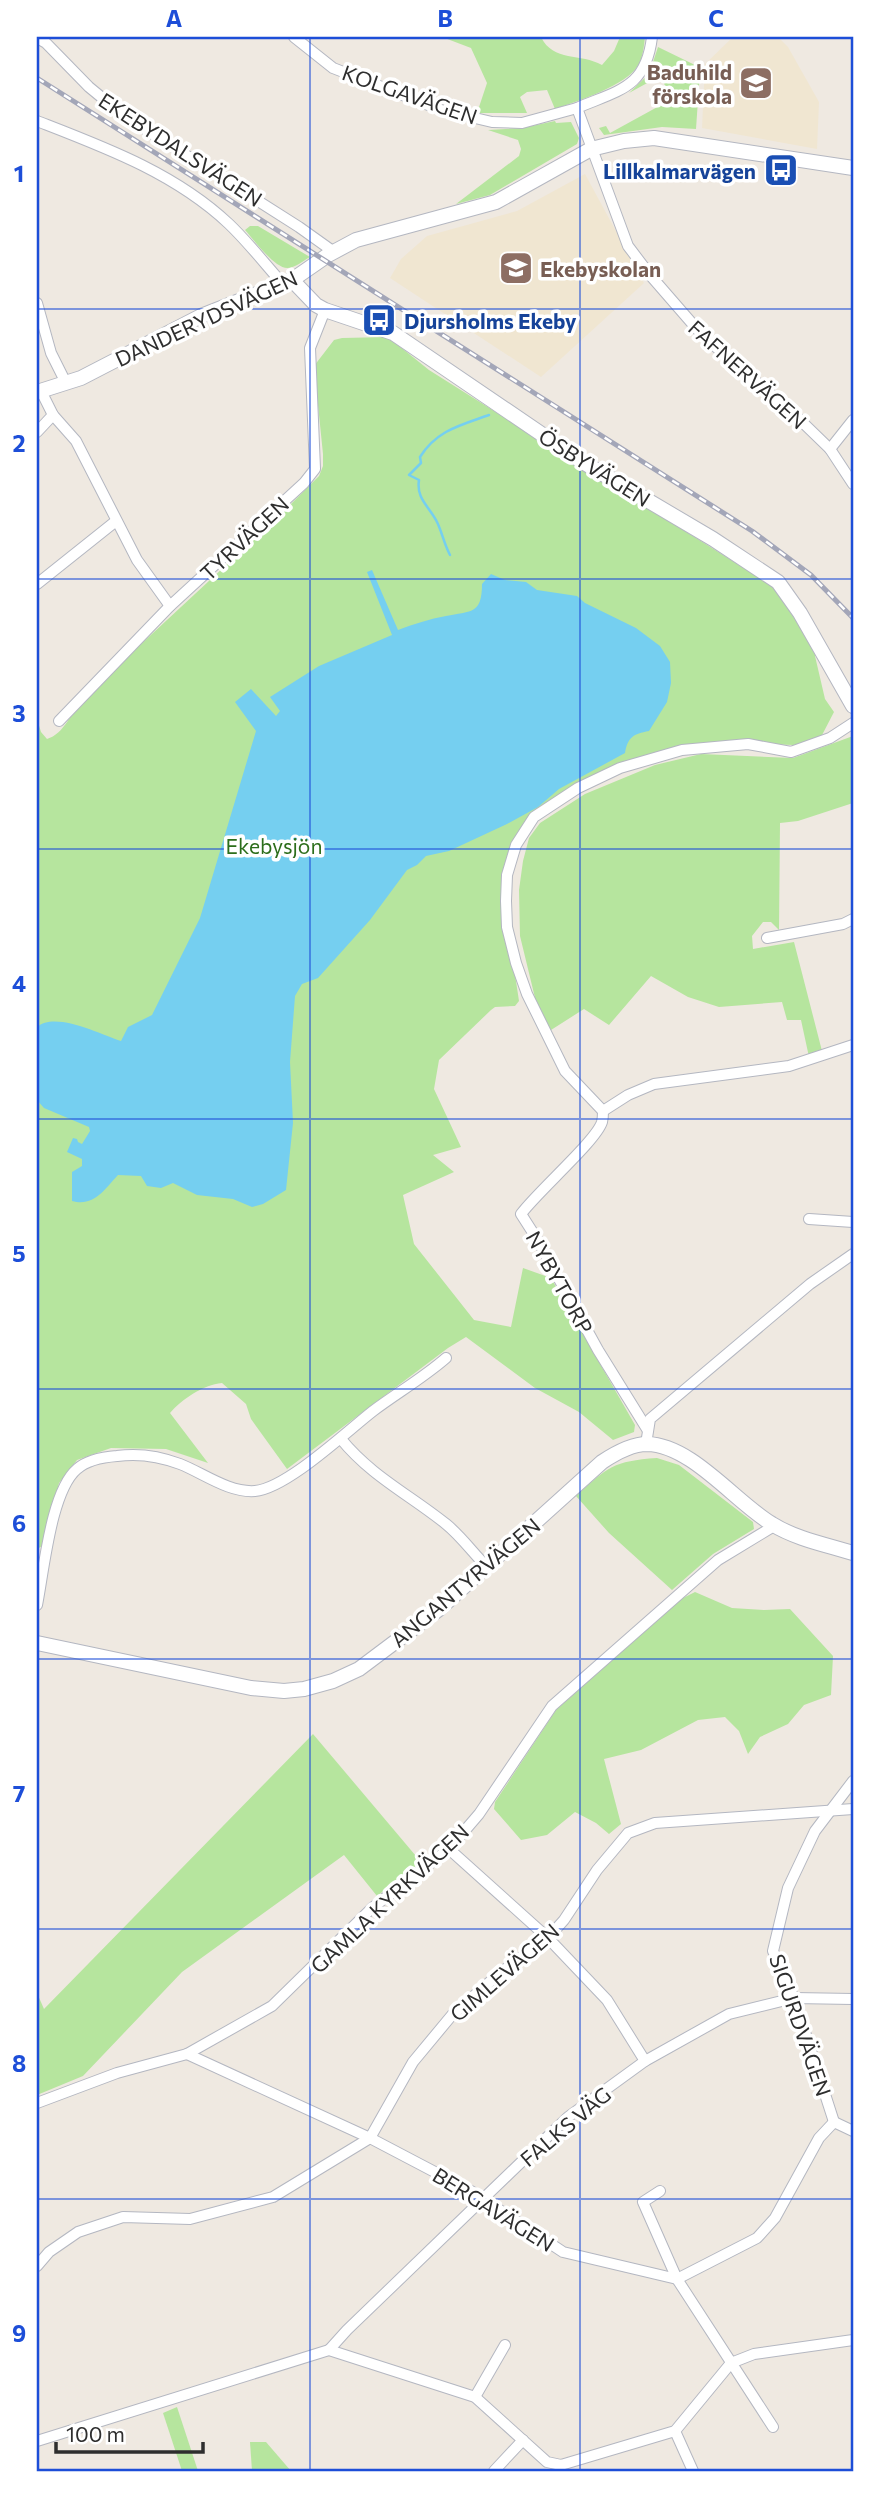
<svg xmlns="http://www.w3.org/2000/svg" width="890" height="2508" font-family="Commissioner,sans-serif">
  <style>
    .education { fill: #f0e6d1 }
    .green { fill: #b6e59e }
    .water { fill: #75cff0 }
    .lines { fill: none; stroke-linecap: round; stroke-linejoin: round }
    .stream { stroke: #75cff0; stroke-width: 2.5 }
    .street-casing { stroke: #b4b7c1; stroke-width: 12 }
    .secondary-casing { stroke: #b4b7c1; stroke-width: 16 }
    .street { stroke: #fff; stroke-width: 10 }
    .secondary { stroke: #fff; stroke-width: 14 }
    .rail-casing { stroke: #a3a6b8; stroke-width: 5 }
    .rail { stroke: #fff; stroke-width: 2.5; stroke-dasharray: 8; stroke-linecap: butt }
    .grid { fill: none; stroke: #1d4ed8; stroke-width: 2; stroke-opacity: 0.55 }
    .labels { text-anchor: middle; dominant-baseline: central; stroke-width: 7; stroke-linejoin: round; paint-order: stroke }
    .education-label { font-size: 21px; font-weight: bold; fill: #785e54; stroke: #fff; text-anchor: end }
    .street-label { font-size: 21px; fill: #2e2e2e; stroke: #fff }
    .transit-label { font-size: 21px; font-weight: bold; fill: #164399; stroke: #fff; text-anchor: end }
    .park-label { font-size: 21px; fill: #2c6e1b; stroke: #fff }
    .neatline { fill: none; stroke: #1d4ed8; stroke-width: 2.5 }
    .grid-label { font-size: 23px; text-anchor: middle; font-weight: bold; fill: #1d4ed8 }
  </style>
  <rect width="100%" height="100%" fill="#efe9e1"/>
  <!-- education -->
  <g class="education">
    <polygon points="733,37 778,37 788,47 819,102 817,149 702,128 705,64"/>
    <polygon points="585,174 644,283 541,377 390,278 401,259 427,236 517,211"/>
  </g>
  <!-- green -->
  <g class="green">
    <path d="M442,37h99c12,25 40,16 61,28l12,-14 6,-14h25c-1,9 -2,19 -6,27 -12,22 -62,37 -84,45l-8,-19 -20,2 -7,5 7,16h-50l10,-30 -16,-35z"/>
    <polygon points="658,47 695,65 700,71 696,129 662,127 604,135 599,128 606,126 610,133 672,99 660,76 629,93 649,74"/>
    <polygon points="555,121 556,123 571,122 579,138 577,144 490,195 456,204 519,156 521,149 518,140 488,130 522,128"/>
    <path d="M250,226h8l52,31c-7,4 -14,10 -22,11 -13,1 -34,-28 -43,-38z"/>
    <path d="M388,337l41,33 345,217 33,46 10,20 -2,3 10,43 9,13 -13,25 -27,8 -62,-2 -65,7 -24,6 -42,17 -75,57 -15,40 1,85 7,46 -4,5 -20,1 -4,3 -52,50 -5,29 27,58 -28,8 21,17 -51,23 11,49 60,76 37,7 12,-59 28,10 84,147 -1,7 -21,8 -34,-28 -44,-24 -69,-51 -18,11 -161,121 -36,-50 -5,-15 -24,-21c-19,2 -40,16 -52,30l38,50 -42,-14 -55,-1 -34,12 -18,23 -15,62 -7,4v-830l4,13 6,7c17,-5 25,-27 35,-40l197,-183 40,-40 4,-10v-12l-9,-88 20,-26 8,-2z"/>
    <polygon points="853,736 853,803 798,821 780,823 779,930 771,922 763,922 752,936 753,949 794,942 822,1051 809,1057 801,1020 787,1020 782,1002 719,1007 688,997 651,976 609,1025 584,1009 551,1030 537,1006 520,936 519,890 523,861 529,838 540,823 585,794 655,765 701,754 793,758"/>
    <path d="M657,1458l22,7 74,57 1,7 -41,25 -41,36 -63,-57 -33,-37c32,-29 37,-35 81,-38z"/>
    <polygon points="695,1592 732,1608 764,1610 790,1609 833,1656 831,1695 804,1705 788,1724 760,1737 748,1754 739,1731 725,1717 698,1720 641,1750 604,1759 621,1824 609,1834 596,1823 575,1812 547,1835 521,1840 494,1809 495,1802 556,1710 681,1599"/>
    <polygon points="313,1734 421,1862 377,1896 344,1855 182,1972 83,2076 37,2095 37,1993 44,2009"/>
    <polygon points="177,2407 198,2471 182,2471 163,2413"/>
    <polygon points="250,2442 266,2442 291,2471 252,2471"/>
  </g>
  <!-- water -->
  <path class="water" d="M372,570l26,60c15,-6 32,-11 48,-14 24,-5 36,-1 36,-32l9,-10 14,6 21,2 11,8 40,6 8,7 51,25 24,18 10,16 1,21 -4,19 -18,29c-16,3 -21,6 -24,22l-66,36 -21,18 -31,17 -58,27 -23,5 -9,9 -10,5 -37,50 -52,58 -16,6 -7,12 -5,66 3,61 -7,67 -23,14 -11,3 -19,-8 -36,-4 -24,-12 -12,5 -14,-2 -6,-10 -23,-1c-14,15 -24,32 -46,26v-29l10,-6v-7l-15,-7 6,-14 4,1 1,3 4,2 8,-13 -1,-4 -45,-19 -7,-8v-73c18,-16 63,7 84,14l7,-14 24,-12 48,-97 56,-187 -21,-29 16,-13 25,27 4,-5 -10,-14 49,-31 73,-31 -25,-63z"/>
  <g class="lines">
    <!-- stream -->
    <path class="stream" d="M450,555c-6,-11 -8,-23 -13,-33 -8,-16 -21,-23 -18,-42l-10,-5 12,-12 -1,-6c17,-27 41,-32 69,-42"/>
    <!-- street casing -->
    <g class="street-casing">
      <g id="street">
        <polyline points="294,37 333,68 441,110 492,122 522,123 577,108"/>
        <path d="M652,37c-6,51 -33,53 -75,71l51,138 22,29 53,61 93,80 34,33 23,35"/>
        <polyline points="37,38 46,43 89,87 123,115 299,227 334,252"/>
        <path d="M37,121c67,26 138,52 192,103 19,18 36,40 53,59"/>
        <polyline points="37,303 51,353 66,383"/>
        <polyline points="41,391 53,415 76,441 137,560 170,606"/>
        <polyline points="37,432 53,415"/>
        <polyline points="830,449 853,420"/>
        <polyline points="37,584 116,521"/>
        <polyline points="59,721 170,606 304,483 315,469 310,348 325,310"/>
        <polyline points="767,938 843,924 853,919"/>
        <polyline points="603,1111 565,1071 527,994 516,963 507,927 506,901 507,875 516,845 534,817 578,788 620,768 682,750 748,744 791,752 830,738 853,723"/>
        <path d="M603,1111c0,3 0,7 -1,11 -6,19 -65,70 -81,92l16,25 61,111 49,79"/>
        <polyline points="603,1111 628,1095 654,1084 789,1066 853,1045"/>
        <polyline points="809,1219 853,1222"/>
        <path d="M341,1439c30,37 69,56 105,85 15,12 27,29 41,43"/>
        <polyline points="646,1444 650,1419 810,1284 853,1254"/>
        <path d="M37,1605c7,-35 14,-114 40,-136 10,-9 27,-12 40,-13 22,-3 42,0 63,8 23,9 49,29 75,27 32,-3 91,-59 118,-80 24,-18 50,-33 73,-53"/>
        <polyline points="449,1849 548,1938 607,2000 645,2061"/>
        <polyline points="187,2054 370,2138 471,2191 563,2252 677,2279 757,2238 775,2218 819,2138 834,2122"/>
        <polyline points="37,2103 117,2073 187,2054 272,2006 372,1908 449,1849 479,1814 552,1706 718,1560 774,1526"/>
        <polyline points="834,2122 794,1998 773,1951 788,1888 815,1831 853,1781"/>
        <polyline points="834,2122 853,2131"/>
        <polyline points="660,2191 643,2202 677,2279 773,2427"/>
        <polyline points="37,2266 49,2252 78,2232 123,2217 190,2219 273,2197 370,2138 413,2062 452,2015 500,1973 548,1938 564,1920 597,1870 628,1833 655,1823 853,1809"/>
        <polyline points="329,2350 347,2330 568,2117 645,2061 729,2014 794,1998 853,1999"/>
        <polyline points="475,2397 505,2345"/>
        <polyline points="675,2431 693,2471"/>
        <polyline points="37,2441 329,2350 475,2397 547,2462 561,2465 675,2431 731,2363 754,2354 853,2340"/>
        <polyline points="494,2471 523,2440"/>
      </g>
    </g>
    <!-- secondary casing -->
    <g class="secondary-casing">
      <g id="secondary">
        <polyline points="292,280 316,305 325,310 393,333 581,461 713,539 778,582 800,613 853,706"/>
        <polyline points="37,392 81,378 201,316 292,280 328,255 356,240 496,202 591,149 624,141 654,138 853,168"/>
        <path d="M37,1643l214,45 33,3 20,-2 29,-8 26,-12 80,-60 163,-147c12,-8 30,-18 45,-18 45,1 88,58 125,80 24,15 55,21 81,29"/>
      </g>
    </g>
    <!-- street -->
    <use href="#street" class="street"/>
    <!-- secondary -->
    <use href="#secondary" class="secondary"/>
    <!-- rail casing -->
    <g class="rail-casing">
      <polyline id="rail" points="37,78 752,531 811,575 853,618"/>
    </g>
    <!-- rail -->
    <use href="#rail" class="rail"/>
  </g>
  <!-- grid -->
  <path class="grid" d="M310,37v2434M580,37v2434M37,309h816M37,579h816M37,849h816M37,1119h816M37,1389h816M37,1659h816M37,1929h816M37,2199h816"/>
  <!-- icons -->
  <defs>
    <g id="school-square" transform="scale(1.75)"><rect x="-9" y="-9" width="18" height="18" rx="4" fill="#8d6e63" stroke="#fff"/><path d="M0-5L7-2L0 1L-7-2ZM-4 1L0 2.5L4 1V4Q0 6-4 4Z" fill="#fff"/></g>
    <g id="bus-square" transform="scale(1.75)"><rect x="-9" y="-9" width="18" height="18" rx="4" fill="#1a4fb4" stroke="#fff"/><path d="M-5-6H5V4H4V6H2V4H-2V6H-4V4H-5ZM-3.5-4V0h7V-4ZM-3.5 1.2v1.5H-2V1.2ZM2 1.2v1.5H3.5V1.2Z" fill="#fff"/></g>
  </defs>
  <g fill-rule="evenodd">
    <use href="#school-square" x="756" y="83"/>
    <use href="#bus-square" x="781" y="170"/>
    <use href="#school-square" x="516" y="268"/>
    <use href="#bus-square" x="379" y="320"/>
  </g>
  <g class="labels">
    <!-- education labels -->
    <g class="education-label">
      <text x="732" y="71">Baduhild<tspan x="732" dy="24">förskola</tspan></text>
      <text x="540" y="268" text-anchor="start">Ekebyskolan</text>
    </g>
    <!-- street labels -->
    <g class="street-label">
      <text transform="translate(410 94) rotate(19)">KOLGAVÄGEN</text>
      <text transform="translate(181 149) rotate(33)">EKEBYDALSVÄGEN</text>
      <text transform="translate(206 318) rotate(-25)">DANDERYDSVÄGEN</text>
      <text transform="translate(748 374) rotate(42)">FAFNERVÄGEN</text>
      <text transform="translate(595 467) rotate(32)">ÖSBYVÄGEN</text>
      <text transform="translate(244 538) rotate(-43)">TYRVÄGEN</text>
      <text transform="translate(560 1282) rotate(61)">NYBYTORP</text>
      <text transform="translate(465 1582) rotate(-40)">ANGANTYRVÄGEN</text>
      <text transform="translate(389 1898) rotate(-43)">GAMLA KYRKVÄGEN</text>
      <text transform="translate(504 1972) rotate(-41)">GIMLEVÄGEN</text>
      <text transform="translate(801 2025) rotate(71)">SIGURDVÄGEN</text>
      <text transform="translate(565 2126) rotate(-40)">FALKS VÄG</text>
      <text transform="translate(494 2209) rotate(32)">BERGAVÄGEN</text>
    </g>
    <!-- transit labels -->
    <g class="transit-label">
      <text x="756" y="170">Lillkalmarvägen</text>
      <text x="404" y="320" text-anchor="start">Djursholms Ekeby</text>
    </g>
    <!-- park labels -->
    <g class="park-label">
      <text x="274" y="845">Ekebysjön</text>
    </g>
  </g>
  <!-- border -->
  <rect width="890" height="2508" fill="none" stroke="#ffffff" stroke-width="77"/>
  <!-- scale -->
  <path d="M56 2442v10h147v-10" fill="none" stroke="#2e2e2e" stroke-width="3.5"/>
  <text x="66" y="2442" font-size="21" fill="#2e2e2e" stroke="#ffffff" stroke-width="5" paint-order="stroke">100 m</text>
  <rect x="38" y="38" width="814" height="2432" class="neatline"/>
  <g class="grid-label">
    <text x="174" y="27">A</text>
    <text x="445" y="27">B</text>
    <text x="716" y="27">C</text>
    <text x="19" y="182">1</text>
    <text x="19" y="452">2</text>
    <text x="19" y="722">3</text>
    <text x="19" y="992">4</text>
    <text x="19" y="1262">5</text>
    <text x="19" y="1532">6</text>
    <text x="19" y="1802">7</text>
    <text x="19" y="2072">8</text>
    <text x="19" y="2342">9</text>
  </g>
</svg>
